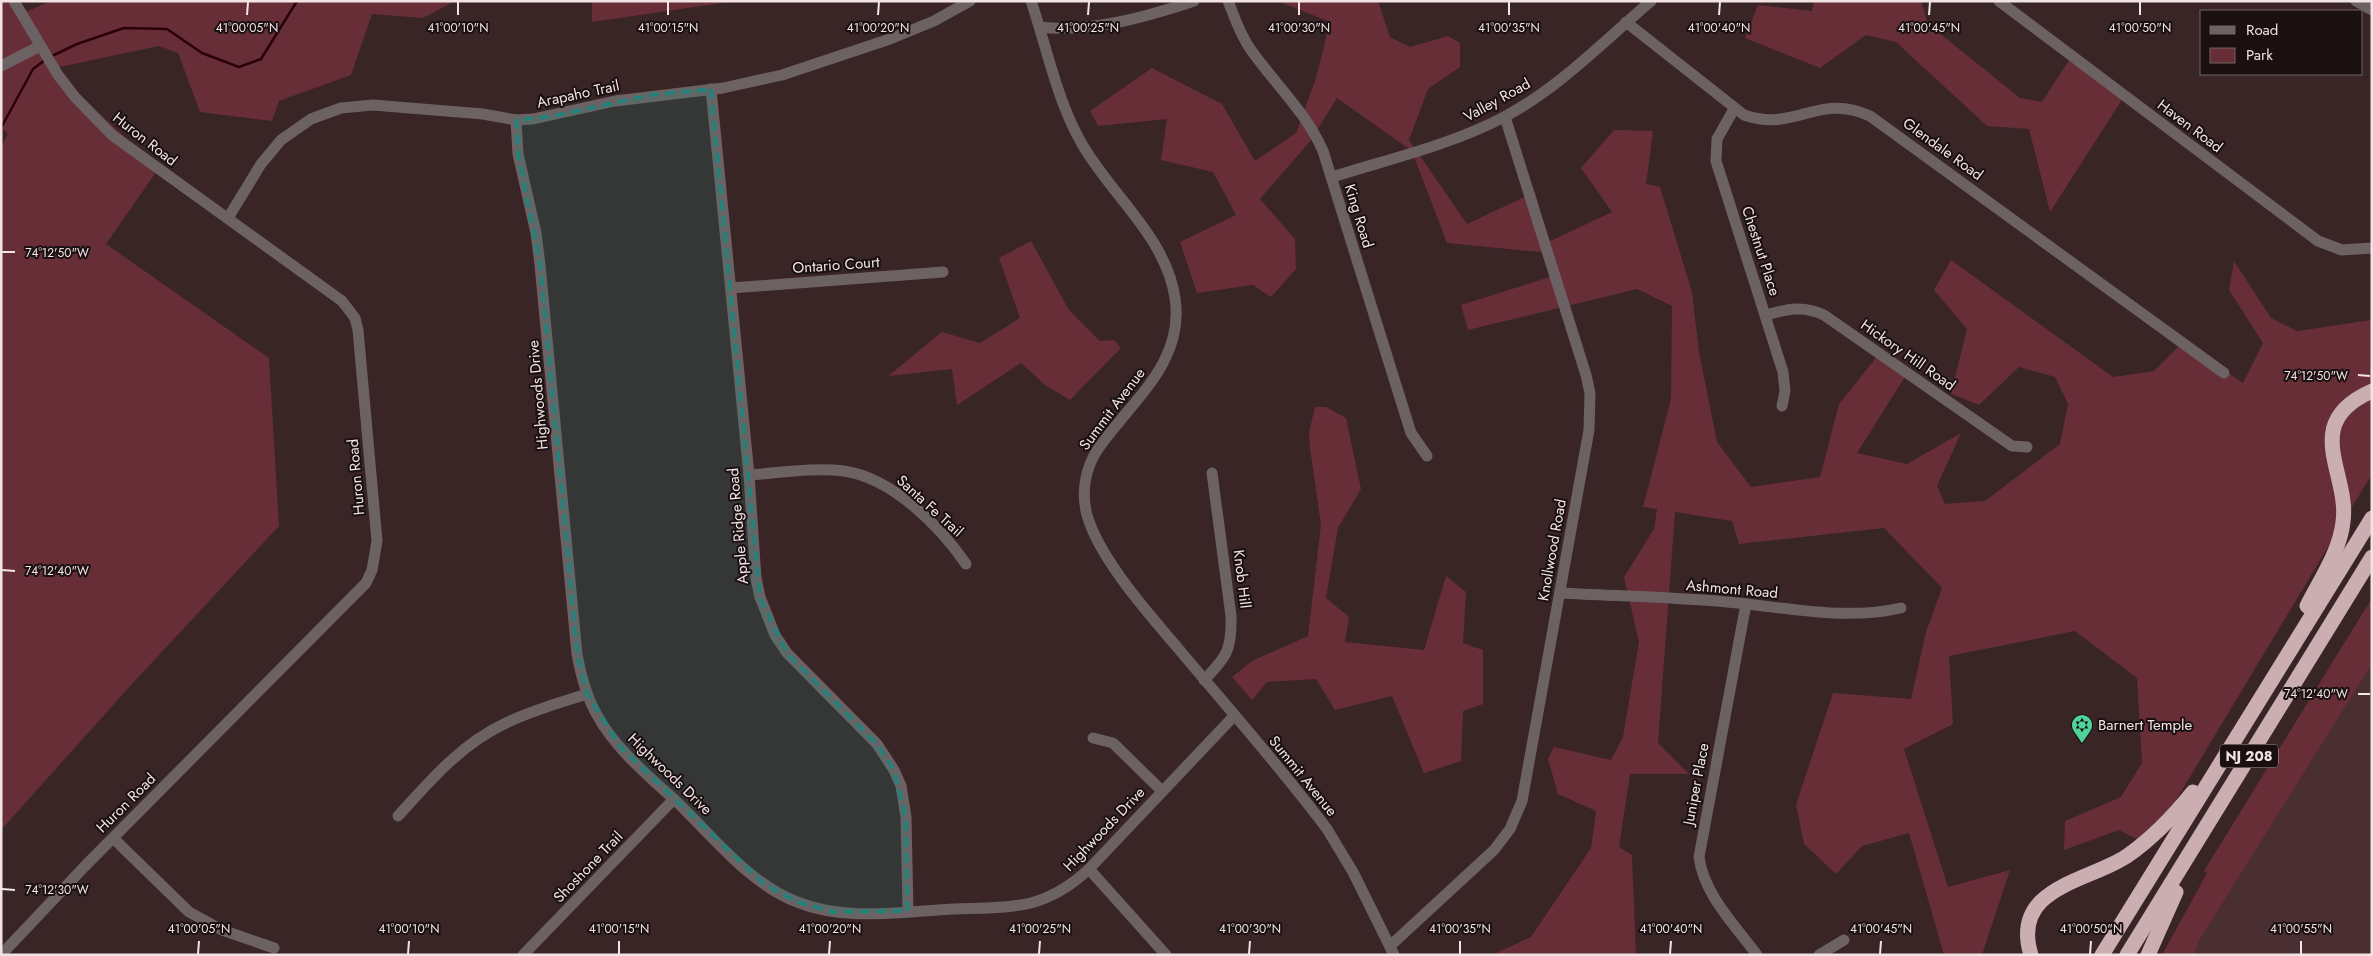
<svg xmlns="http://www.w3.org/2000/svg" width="2373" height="956" font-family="Jost,sans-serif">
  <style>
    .built { fill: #492f31 }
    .green { fill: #672e38 }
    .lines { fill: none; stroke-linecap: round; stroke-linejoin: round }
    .stream { stroke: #2c000b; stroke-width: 2.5 }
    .minor { stroke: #6d6263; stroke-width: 11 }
    .highway { stroke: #caaeb1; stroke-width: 15 }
    .marked { fill: #26817a; fill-opacity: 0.2; stroke: #26817a; stroke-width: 4; stroke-dasharray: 10 6; stroke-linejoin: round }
    .ticks { fill: none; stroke: #f2e4e5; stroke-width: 2 }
    .labels { text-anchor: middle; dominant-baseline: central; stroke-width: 4; stroke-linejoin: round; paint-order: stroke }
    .shield { fill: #1a1011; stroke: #b1a4a5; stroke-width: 1 }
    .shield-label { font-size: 14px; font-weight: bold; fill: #f2e4e5 }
    .street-label { font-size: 15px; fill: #f2e4e5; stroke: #1a1011 }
    .poi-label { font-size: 15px; fill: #f2e4e5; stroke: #1a1011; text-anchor: start }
    .ticks-label { font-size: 12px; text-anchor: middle; fill: #f2e4e5; stroke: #1a1011; stroke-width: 4; stroke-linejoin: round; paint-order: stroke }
  </style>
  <rect width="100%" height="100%" fill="#392426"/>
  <!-- built -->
  <polygon class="built" points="2372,664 2372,955 2194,955 2199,941"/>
  <!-- green -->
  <g class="green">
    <polygon points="1,1 11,1 19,15 51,1 455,1 423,18 372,14 351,75 279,101 272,121 200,112 178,53 159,46 50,69 159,168 106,244 269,358 279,526 132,684 1,830 1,147 8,134 1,127"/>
    <polygon points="592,1 736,1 592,22"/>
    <polygon points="1278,1 1378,1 1390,37 1410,47 1448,36 1460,43 1460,67 1428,89 1409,140 1467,224 1535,192 1548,242 1612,212 1581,168 1614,130 1653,131 1646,184 1660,187 1692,292 1699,352 1717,442 1751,487 1820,477 1839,404 1883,349 1908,372 1857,453 1907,464 1961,433 1937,486 1945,504 1985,501 2060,444 2068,404 2055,377 2019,367 1979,405 1951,394 1967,329 1934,290 1951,260 2113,377 2154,371 2183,342 2243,383 2263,343 2229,290 2234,261 2271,318 2297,331 2372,320 2372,474 2149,845 2119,830 2064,850 2065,821 2121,797 2142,763 2137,678 2075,631 1949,656 1953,724 1904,749 1948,887 2010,870 1982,955 1944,955 1909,833 1862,846 1836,874 1804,844 1796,805 1833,693 1911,699 1926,632 1942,588 1884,528 1739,544 1732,521 1675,512 1658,743 1689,774 1630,774 1619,847 1632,855 1636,955 1492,955 1531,937 1591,848 1596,811 1558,794 1548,759 1554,747 1611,760 1623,737 1639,642 1624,577 1654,529 1657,509 1643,507 1671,399 1672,306 1637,289 1468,330 1461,305 1556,275 1550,253 1447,243 1412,151 1337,98 1311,140 1260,199 1295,239 1296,269 1271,297 1253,285 1197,293 1180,242 1236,215 1213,172 1161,160 1167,119 1098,126 1090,111 1152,68 1222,104 1255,161 1296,133 1316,78 1330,22"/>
    <polygon points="1814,1 1921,1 1928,24 2020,98 2042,102 2073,54 2125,95 2050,212 2029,129 1987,126 1896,42 1866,35 1820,68 1745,38 1758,5 1812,11"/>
    <polygon points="1031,241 1069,310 1100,341 1114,340 1121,348 1070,400 1045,385 1021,363 957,405 952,369 888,376 942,332 980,343 1020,318 999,258"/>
    <polygon points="1315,407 1326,407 1346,418 1361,489 1338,528 1326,598 1349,617 1345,642 1424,650 1446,576 1466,592 1463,643 1483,650 1483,704 1463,711 1461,761 1424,773 1392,696 1335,710 1316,679 1267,682 1252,700 1232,677 1252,661 1308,636 1321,525 1310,448 1309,432"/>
    <polygon points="2372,598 2372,664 2199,941 2194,955 2162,955 2207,873 2204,871"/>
  </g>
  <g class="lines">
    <!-- stream -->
    <g class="stream">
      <polyline points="52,56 77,44 124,28 167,29 202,53 239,67 261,59 297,1"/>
      <polyline points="1,128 33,69 45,60"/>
    </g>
    <!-- minor -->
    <g class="minor">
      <path d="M1031,1c16,47 26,100 51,143 29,51 84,93 93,154 10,65 -44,103 -77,151 -13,19 -17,44 -11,66 12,43 61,98 90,132 50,60 103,119 150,182l26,43 41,83"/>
      <path d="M1228,1c7,17 12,34 23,49 24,34 55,62 72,101l88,282 16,23"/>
      <polyline points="1999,1 2318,241 2342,250 2372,248"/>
      <polyline points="2356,1 2372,10"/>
      <path d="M1626,22l118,93c52,18 73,-23 126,1l354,257"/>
      <path d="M1040,27c50,6 106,-10 154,-26"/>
      <polyline points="1,66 40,46"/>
      <polyline points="711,89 749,475 756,578 760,597 775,635 787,653 877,744 894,770 901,786 906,817 908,911"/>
      <polyline points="1734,109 1717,139 1716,161 1783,372 1785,391 1782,406"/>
      <path d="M516,120l2,34 18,79 4,32 37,389c4,22 9,42 20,61 19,35 53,62 82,89 35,34 71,80 118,98 49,20 107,9 158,7 25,-1 51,0 76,-6 22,-6 41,-18 58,-34l145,-153"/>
      <path d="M1332,177c57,-18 119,-32 172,-60 55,-29 100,-76 147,-116"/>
      <polyline points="228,218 261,164 281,140 311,119 341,108 373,105 483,114 516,120 533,119 615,101 723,88 782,75 890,39 934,21 970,1"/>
      <polyline points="731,288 943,272"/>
      <path d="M1766,315c22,-6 37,-10 58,0l188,131 15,1"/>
      <path d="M749,475c30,-2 64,-8 95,-4 48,7 95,54 122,93"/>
      <path d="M1560,593c55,3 111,4 167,9 58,5 116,19 174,6"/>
      <path d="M1746,604l-47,253c5,38 36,68 58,98"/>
      <path d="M1204,680c23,-23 28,-31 27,-64l-19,-143"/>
      <polyline points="1093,738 1113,743 1162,791"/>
      <path d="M398,816c32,-35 62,-71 106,-92 26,-13 55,-21 83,-30"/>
      <polyline points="113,838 189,912 222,930 274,948"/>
      <polyline points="1089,869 1166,955"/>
      <polyline points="1390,946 1494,850 1510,829 1522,801 1589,430 1590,393 1586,375 1505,117"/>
      <polyline points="1,955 85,866 366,583 372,570 377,541 358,330 355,318 342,301 112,135 75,97 58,75 14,1"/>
      <polyline points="523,955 674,799"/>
      <polyline points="1819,955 1844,940"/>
    </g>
    <!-- highway -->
    <g class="highway">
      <path d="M2307,606c13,-26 33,-55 36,-84 7,-49 -44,-99 29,-131"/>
      <path d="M2031,955c-21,-68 57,-73 96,-99 26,-18 46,-39 66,-64"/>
      <polyline points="2102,955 2372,518"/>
      <polyline points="2127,955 2372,557"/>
      <polyline points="2148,955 2176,892"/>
    </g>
  </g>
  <!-- marked area -->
  <path class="marked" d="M711,89l49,508 27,56 90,91 17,26 12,47 2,94 -76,1 -35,-10 -33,-18 -144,-137 -33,-53 -10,-40 -37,-389 -22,-111 -2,-34 37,-4 97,-21z"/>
  <!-- ticks -->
  <path class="ticks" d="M247,15l1,-13M458,15v-13M668,15v-13M878,15l1,-13M1088,15l1,-13M1299,15v-13M1509,15v-13M1719,15l1,-13M1929,15l1,-13M2140,15v-13M2,252h13M2358,375l12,1M2,570l13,1M2358,694h12M2,889l13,1M198,954l1,-13M408,954l1,-13M619,954v-13M829,954l1,-13M1039,954l1,-13M1249,954l1,-13M1460,954v-13M1670,954l1,-13M1880,954l1,-13M2090,954l1,-13M2301,954v-13"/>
  <!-- icons -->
  <defs>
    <g id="synagogue-pin" transform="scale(1.125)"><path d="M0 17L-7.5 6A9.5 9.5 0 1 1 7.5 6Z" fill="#50d398" stroke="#1a1011"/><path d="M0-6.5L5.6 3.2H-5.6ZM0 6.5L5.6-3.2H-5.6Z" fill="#111"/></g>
  </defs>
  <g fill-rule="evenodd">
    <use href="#synagogue-pin" x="2082" y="725"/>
  </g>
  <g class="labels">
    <!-- shield labels -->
    <rect class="shield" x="2220" y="744.5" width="58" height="23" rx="4"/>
    <g class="shield-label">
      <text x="2249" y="756">NJ 208</text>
    </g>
    <!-- street labels -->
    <g class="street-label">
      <text transform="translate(578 94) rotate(-12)">Arapaho Trail</text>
      <text transform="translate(1497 100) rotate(-29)">Valley Road</text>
      <text transform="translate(2190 126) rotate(37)">Haven Road</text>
      <text transform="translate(145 139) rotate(38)">Huron Road</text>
      <text transform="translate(1943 149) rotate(36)">Glendale Road</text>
      <text transform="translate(1359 216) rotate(73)">King Road</text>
      <text transform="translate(1761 251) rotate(72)">Chestnut Place</text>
      <text transform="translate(836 265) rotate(-4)">Ontario Court</text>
      <text transform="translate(1908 355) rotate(35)">Hickory Hill Road</text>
      <text transform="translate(538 395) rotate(-95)">Highwoods Drive</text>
      <text transform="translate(1112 409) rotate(-53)">Summit Avenue</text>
      <text transform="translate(356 477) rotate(-95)">Huron Road</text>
      <text transform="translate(930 506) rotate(42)">Santa Fe Trail</text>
      <text transform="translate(738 526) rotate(-95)">Apple Ridge Road</text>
      <text transform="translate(1552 550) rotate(-80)">Knollwood Road</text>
      <text transform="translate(1242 579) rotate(83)">Knob Hill</text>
      <text transform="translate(1732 589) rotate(5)">Ashmont Road</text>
      <text transform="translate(670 774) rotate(44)">Highwoods Drive</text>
      <text transform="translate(1303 776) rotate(51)">Summit Avenue</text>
      <text transform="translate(1696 784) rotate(-79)">Juniper Place</text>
      <text transform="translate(126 803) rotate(-45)">Huron Road</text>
      <text transform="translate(1104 829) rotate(-46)">Highwoods Drive</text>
      <text transform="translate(588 867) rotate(-46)">Shoshone Trail</text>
    </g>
    <!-- poi labels -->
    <g class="poi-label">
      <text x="2098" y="725">Barnert Temple</text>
    </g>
  </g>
  <g class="ticks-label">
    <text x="247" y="32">41°00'05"N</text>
    <text x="458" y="32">41°00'10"N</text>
    <text x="668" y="32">41°00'15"N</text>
    <text x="878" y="32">41°00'20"N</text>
    <text x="1088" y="32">41°00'25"N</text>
    <text x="1299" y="32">41°00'30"N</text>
    <text x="1509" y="32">41°00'35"N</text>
    <text x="1719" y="32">41°00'40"N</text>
    <text x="1929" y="32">41°00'45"N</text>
    <text x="2140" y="32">41°00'50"N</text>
    <text x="57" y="257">74°12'50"W</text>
    <text x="2316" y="380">74°12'50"W</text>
    <text x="57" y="575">74°12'40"W</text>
    <text x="2316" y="698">74°12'40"W</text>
    <text x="57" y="894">74°12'30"W</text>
    <text x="199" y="933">41°00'05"N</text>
    <text x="409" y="933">41°00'10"N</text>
    <text x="619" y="933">41°00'15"N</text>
    <text x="830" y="933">41°00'20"N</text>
    <text x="1040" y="933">41°00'25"N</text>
    <text x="1250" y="933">41°00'30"N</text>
    <text x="1460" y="933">41°00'35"N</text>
    <text x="1671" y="933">41°00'40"N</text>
    <text x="1881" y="933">41°00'45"N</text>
    <text x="2091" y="933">41°00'50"N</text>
    <text x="2301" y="933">41°00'55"N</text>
  </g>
  <!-- border -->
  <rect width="2373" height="956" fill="none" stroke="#f2e4e5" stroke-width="5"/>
  <!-- legend -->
  <rect x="2200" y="10" width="162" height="65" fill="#1a1011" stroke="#706566"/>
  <rect x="2210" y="26" width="25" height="8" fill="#6d6263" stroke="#706566"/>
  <text x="2246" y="35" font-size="15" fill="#f2e4e5">Road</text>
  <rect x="2210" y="48" width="25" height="15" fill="#672e38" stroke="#706566"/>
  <text x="2246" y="60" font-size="15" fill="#f2e4e5">Park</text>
</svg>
